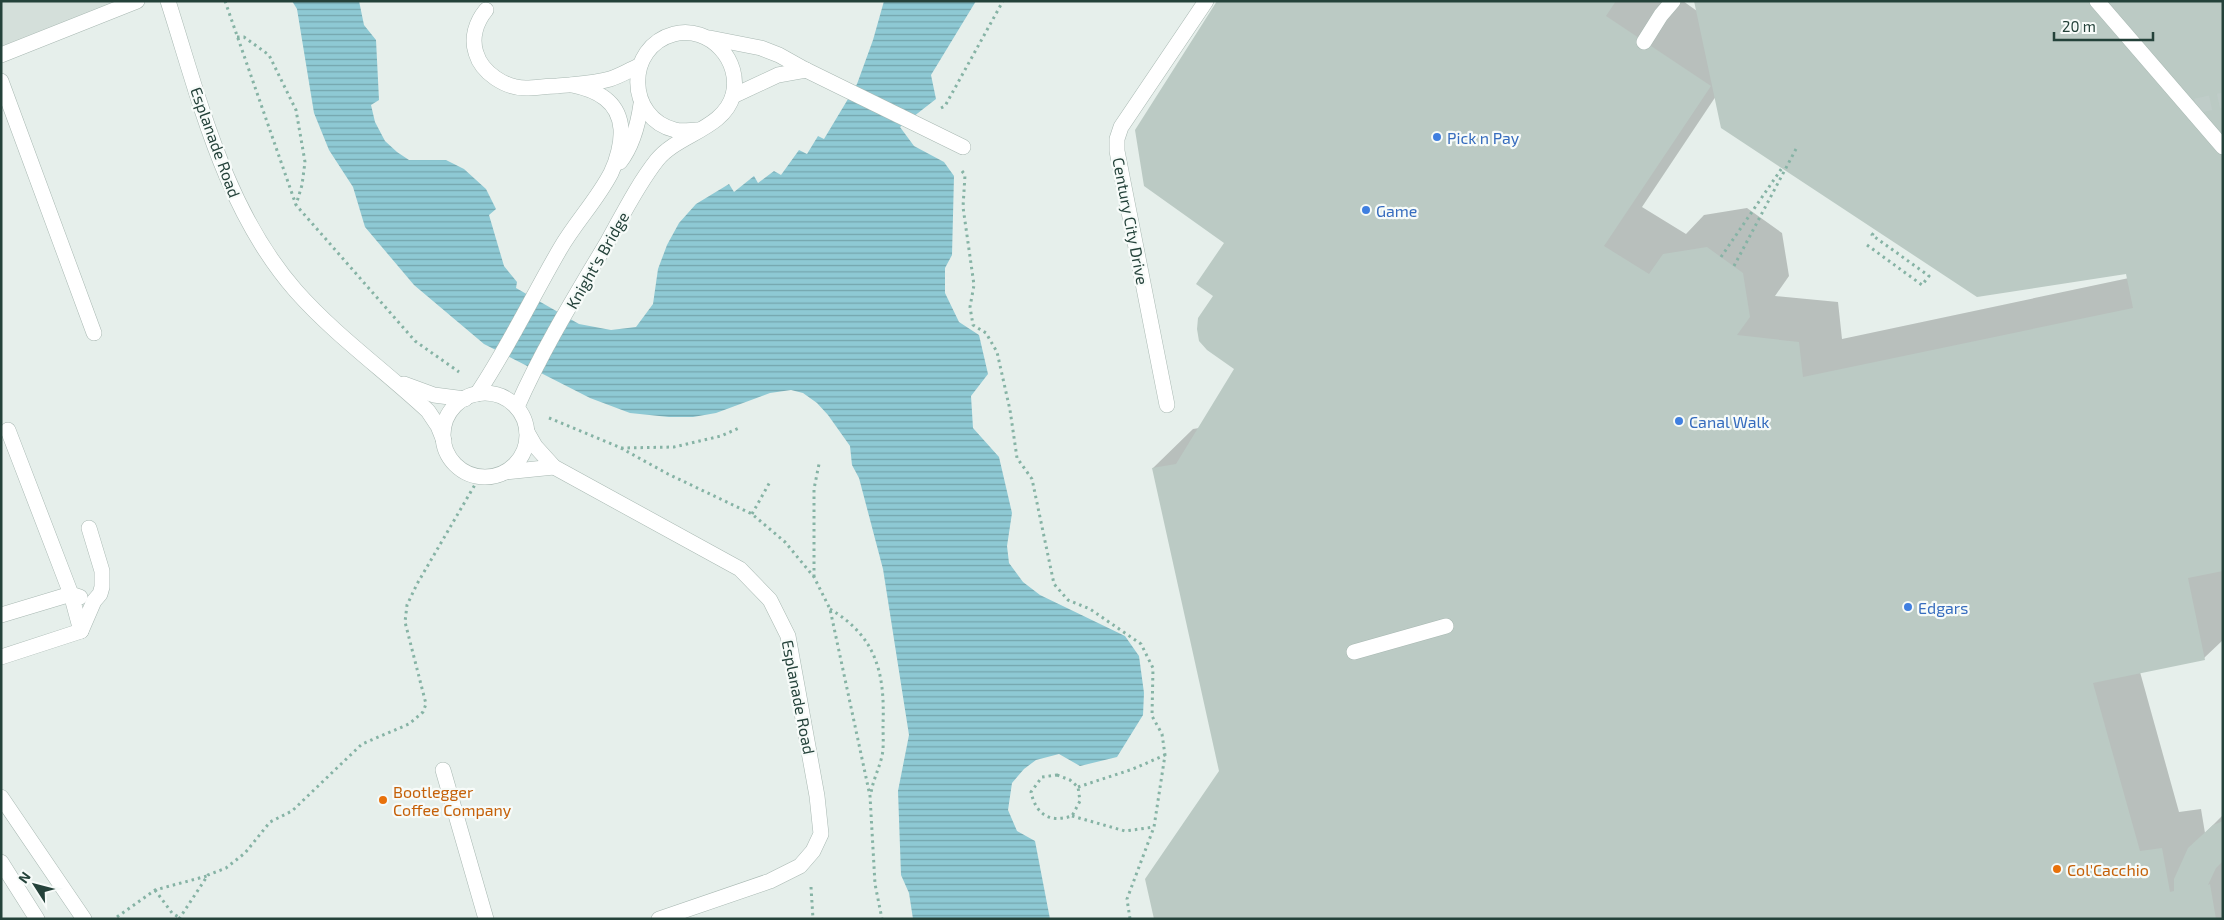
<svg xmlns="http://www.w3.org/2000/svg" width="2224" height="920" font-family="'Exo 2',sans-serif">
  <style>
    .built { fill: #d4dfda }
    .water { fill: url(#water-rules) }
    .shadow { fill: #0003; fill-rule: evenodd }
    .building { fill: #bbcac4 }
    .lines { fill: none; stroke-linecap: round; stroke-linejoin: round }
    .minor-tunnel { stroke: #bfccc8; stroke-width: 15; stroke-dasharray: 15 8; stroke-linecap: butt }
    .minor-casing { stroke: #a8b8b2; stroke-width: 16 }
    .path { stroke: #86b3a5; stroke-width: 3; stroke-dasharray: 2.5 4; stroke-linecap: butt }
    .minor { stroke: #fff; stroke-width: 15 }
    .shop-dot { fill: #3f7fe0; stroke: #f7fbf9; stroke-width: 2 }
    .food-dot { fill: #e8710a; stroke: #f7fbf9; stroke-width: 2 }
    .labels { text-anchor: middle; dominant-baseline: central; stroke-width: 4.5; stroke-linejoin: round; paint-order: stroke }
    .shop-label { font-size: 16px; fill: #366cbe; stroke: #f7fbf9; text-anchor: start }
    .street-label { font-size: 16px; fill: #24423a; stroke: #f7fbf9 }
    .food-label { font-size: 16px; fill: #c56008; stroke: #f7fbf9; text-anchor: start }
  </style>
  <defs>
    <pattern id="water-rules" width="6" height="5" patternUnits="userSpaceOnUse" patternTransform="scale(1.25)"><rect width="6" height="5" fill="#8ec9d4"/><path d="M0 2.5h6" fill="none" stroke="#74a5ad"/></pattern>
  </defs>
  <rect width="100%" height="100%" fill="#e6efeb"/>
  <!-- built -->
  <polygon class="built" points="1,1 137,1 1,55"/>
  <!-- water -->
  <polygon class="water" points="292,1 359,1 364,25 376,40 379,100 371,105 375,122 385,141 397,152 409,160 446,160 464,169 486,189 496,209 489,215 504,266 517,282 516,288 579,324 611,330 636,327 653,304 658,269 667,245 679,223 696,204 729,184 734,192 754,176 758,183 774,171 781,175 799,150 807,154 818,136 824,139 857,84 873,40 884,1 976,1 931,75 936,99 900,127 914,146 944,162 954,176 952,255 945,268 945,293 959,322 979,335 988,374 971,396 973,428 999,457 1012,513 1007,546 1009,563 1023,582 1040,595 1125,636 1139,656 1144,693 1143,715 1117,757 1080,766 1059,754 1036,760 1024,769 1012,783 1008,810 1017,831 1035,841 1050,919 913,919 909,893 901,875 898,791 909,735 883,569 859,478 852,465 850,446 828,415 817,403 803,393 791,390 770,393 716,413 693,417 669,417 630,413 590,398 484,344 414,285 365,227 353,187 329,150 314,113 297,9"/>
  <!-- shadow -->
  <path class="shadow" d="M1219,1h464l14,10 526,-10v639l-19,18 -64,14 39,140 22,-3 4,24 18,-18v104h-1068l65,-148 -67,-303 40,-39 6,-1 37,-59 -21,-73 11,-53zM1716,96l411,177 2,5 -287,61 -4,-37 -63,-6 14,-20 -7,-43 -35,-25 -43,7 -18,19 -44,-27z"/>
  <!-- building -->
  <polygon class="building" points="1217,1 1616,1 1606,16 1711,86 1604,246 1649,274 1663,254 1707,247 1743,273 1750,317 1737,335 1799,342 1803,377 2133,308 2126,274 1977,297 1721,128 1694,1 2223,1 2223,571 2188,578 2205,660 2093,683 2140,851 2162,848 2170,892 2174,891 2174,879 2188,848 2213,825 2223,821 2223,861 2216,868 2208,885 2210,884 2216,919 1154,919 1145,879 1219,771 1152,468 1176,464 1234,369 1207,350 1199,341 1197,329 1198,318 1213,296 1196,284 1224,243 1144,186 1135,130"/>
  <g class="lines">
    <!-- minor-tunnel -->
    <polyline class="minor-tunnel" points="2196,106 2223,100"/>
    <!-- minor casing -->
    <g class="minor-casing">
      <g id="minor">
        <path d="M168,1c32,100 57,209 128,290 40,45 88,79 132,120l10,15 6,15"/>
        <polyline points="2097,1 2223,147"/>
        <path d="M486,10c-10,12 -15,28 -10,43 6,20 29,35 50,35 10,0 21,-2 31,-2 18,-2 36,-2 53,-7 10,-3 19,-9 29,-13"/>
        <polyline points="710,38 761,48 779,55 804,69 963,147"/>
        <polyline points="1644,42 1661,15 1673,1"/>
        <polyline points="1,55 137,1"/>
        <polyline points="1,81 94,333"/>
        <polyline points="733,96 778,75 806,70"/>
        <path d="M620,162c13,-17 18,-37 21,-58"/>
        <polyline points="404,384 434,395 465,399"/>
        <circle cx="485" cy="435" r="42"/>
        <path d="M477,394c31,-46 55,-97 83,-145 15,-26 37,-49 51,-76 6,-12 11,-31 10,-44 -2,-28 -24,-39 -49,-44"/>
        <polyline points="1167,405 1117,151 1117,139 1121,127 1206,1"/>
        <path d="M517,407c25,-57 59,-112 91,-166 15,-27 30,-57 49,-81 21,-26 67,-31 76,-65 9,-34 -23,-70 -59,-61 -49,13 -48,84 1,96 7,2 16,0 23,0"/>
        <polyline points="8,430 71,594 81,631"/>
        <polyline points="527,432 535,446 554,467 740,569 770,600 788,636 817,796 821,834 813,851 800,866 770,881 659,919"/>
        <polyline points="506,472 554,467"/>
        <polyline points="1,615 71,594 80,597"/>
        <polyline points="1354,652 1446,626"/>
        <polyline points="1,657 81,631 94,601 100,594 102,587 102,571 89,528"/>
        <polyline points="443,770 486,919"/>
        <polyline points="1,797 84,919"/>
        <polyline points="1,862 37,919"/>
      </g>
    </g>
    <!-- path -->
    <g class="path">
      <polyline points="225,1 296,205 415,341 459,372"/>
      <polyline points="237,37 244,37 269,55 296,110 305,162 302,185 296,205"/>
      <polyline points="941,108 945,106 1003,1"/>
      <polyline points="962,171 965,175 963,207 974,285 970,307 973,325 986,333 997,352 1010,410 1017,458 1032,479 1054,584 1068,600 1090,609 1141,644 1153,668 1152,716 1162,734 1165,755 1154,827 1127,899 1130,919"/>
      <polyline points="1867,245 1922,285 1929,276 1872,235 1876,230"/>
      <polyline points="1721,257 1782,168"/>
      <polyline points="1734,266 1796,149"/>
      <polyline points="549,418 619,447 668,474 752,514 785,542 814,577 830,609 870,796 875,884 882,919"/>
      <polyline points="621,448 674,447 721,436 739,428"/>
      <polyline points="752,514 771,480"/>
      <polyline points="814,577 814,489 819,464"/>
      <path d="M830,609c47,28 55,65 53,116 0,10 1,22 -1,31 -3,13 -9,24 -11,37"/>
      <path d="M1057,775l13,5 8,7 2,14 -8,15c-22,7 -36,-1 -41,-24l11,-15z"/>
      <polyline points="1078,787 1133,769 1165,755"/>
      <polyline points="1072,816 1125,831 1154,827"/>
      <polyline points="811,887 813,919"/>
      <polyline points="155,890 172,913 180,918"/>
      <polyline points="117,917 155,890 207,876"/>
      <polyline points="179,919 208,875 226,868 245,853 270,822 292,811 362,744 409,724 423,712 426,704 405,622 407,605 417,584 480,476"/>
    </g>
    <!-- minor -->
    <use href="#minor" class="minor"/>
  </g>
  <!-- markers -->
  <g class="shop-dot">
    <circle cx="1437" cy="137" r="5"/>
    <circle cx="1366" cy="210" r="5"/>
    <circle cx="1679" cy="421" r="5"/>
    <circle cx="1908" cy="607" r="5"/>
  </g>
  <g class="food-dot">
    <circle cx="383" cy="800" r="5"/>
    <circle cx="2057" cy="869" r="5"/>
  </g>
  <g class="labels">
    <!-- shop labels -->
    <g class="shop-label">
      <text x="1447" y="137">Pick n Pay</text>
      <text x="1376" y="210">Game</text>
      <text x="1689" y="421">Canal Walk</text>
      <text x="1918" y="607">Edgars</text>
    </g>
    <!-- street labels -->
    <g class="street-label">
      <text transform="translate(216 142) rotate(70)">Esplanade Road</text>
      <text transform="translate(1131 221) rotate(79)">Century City Drive</text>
      <text transform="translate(597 260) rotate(-60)">Knight's Bridge</text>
      <text transform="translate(799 697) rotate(79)">Esplanade Road</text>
    </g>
    <!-- food labels -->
    <g class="food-label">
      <text x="393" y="791">Bootlegger<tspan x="393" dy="18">Coffee Company</tspan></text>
      <text x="2067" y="869">Col'Cacchio</text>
    </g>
  </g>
  <!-- border -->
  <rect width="2224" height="920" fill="none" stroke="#24423a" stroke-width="5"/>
  <!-- north arrow -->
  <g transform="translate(35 885) rotate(306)" stroke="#f7fbf9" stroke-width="4" paint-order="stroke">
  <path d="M0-4L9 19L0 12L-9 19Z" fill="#24423a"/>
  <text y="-8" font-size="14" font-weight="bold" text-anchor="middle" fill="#24423a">N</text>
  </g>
  <!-- scale -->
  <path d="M2054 32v8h99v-8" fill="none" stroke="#24423a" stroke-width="2.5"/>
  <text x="2062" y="32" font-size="15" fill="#24423a" stroke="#f7fbf9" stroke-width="4" paint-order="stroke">20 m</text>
</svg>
